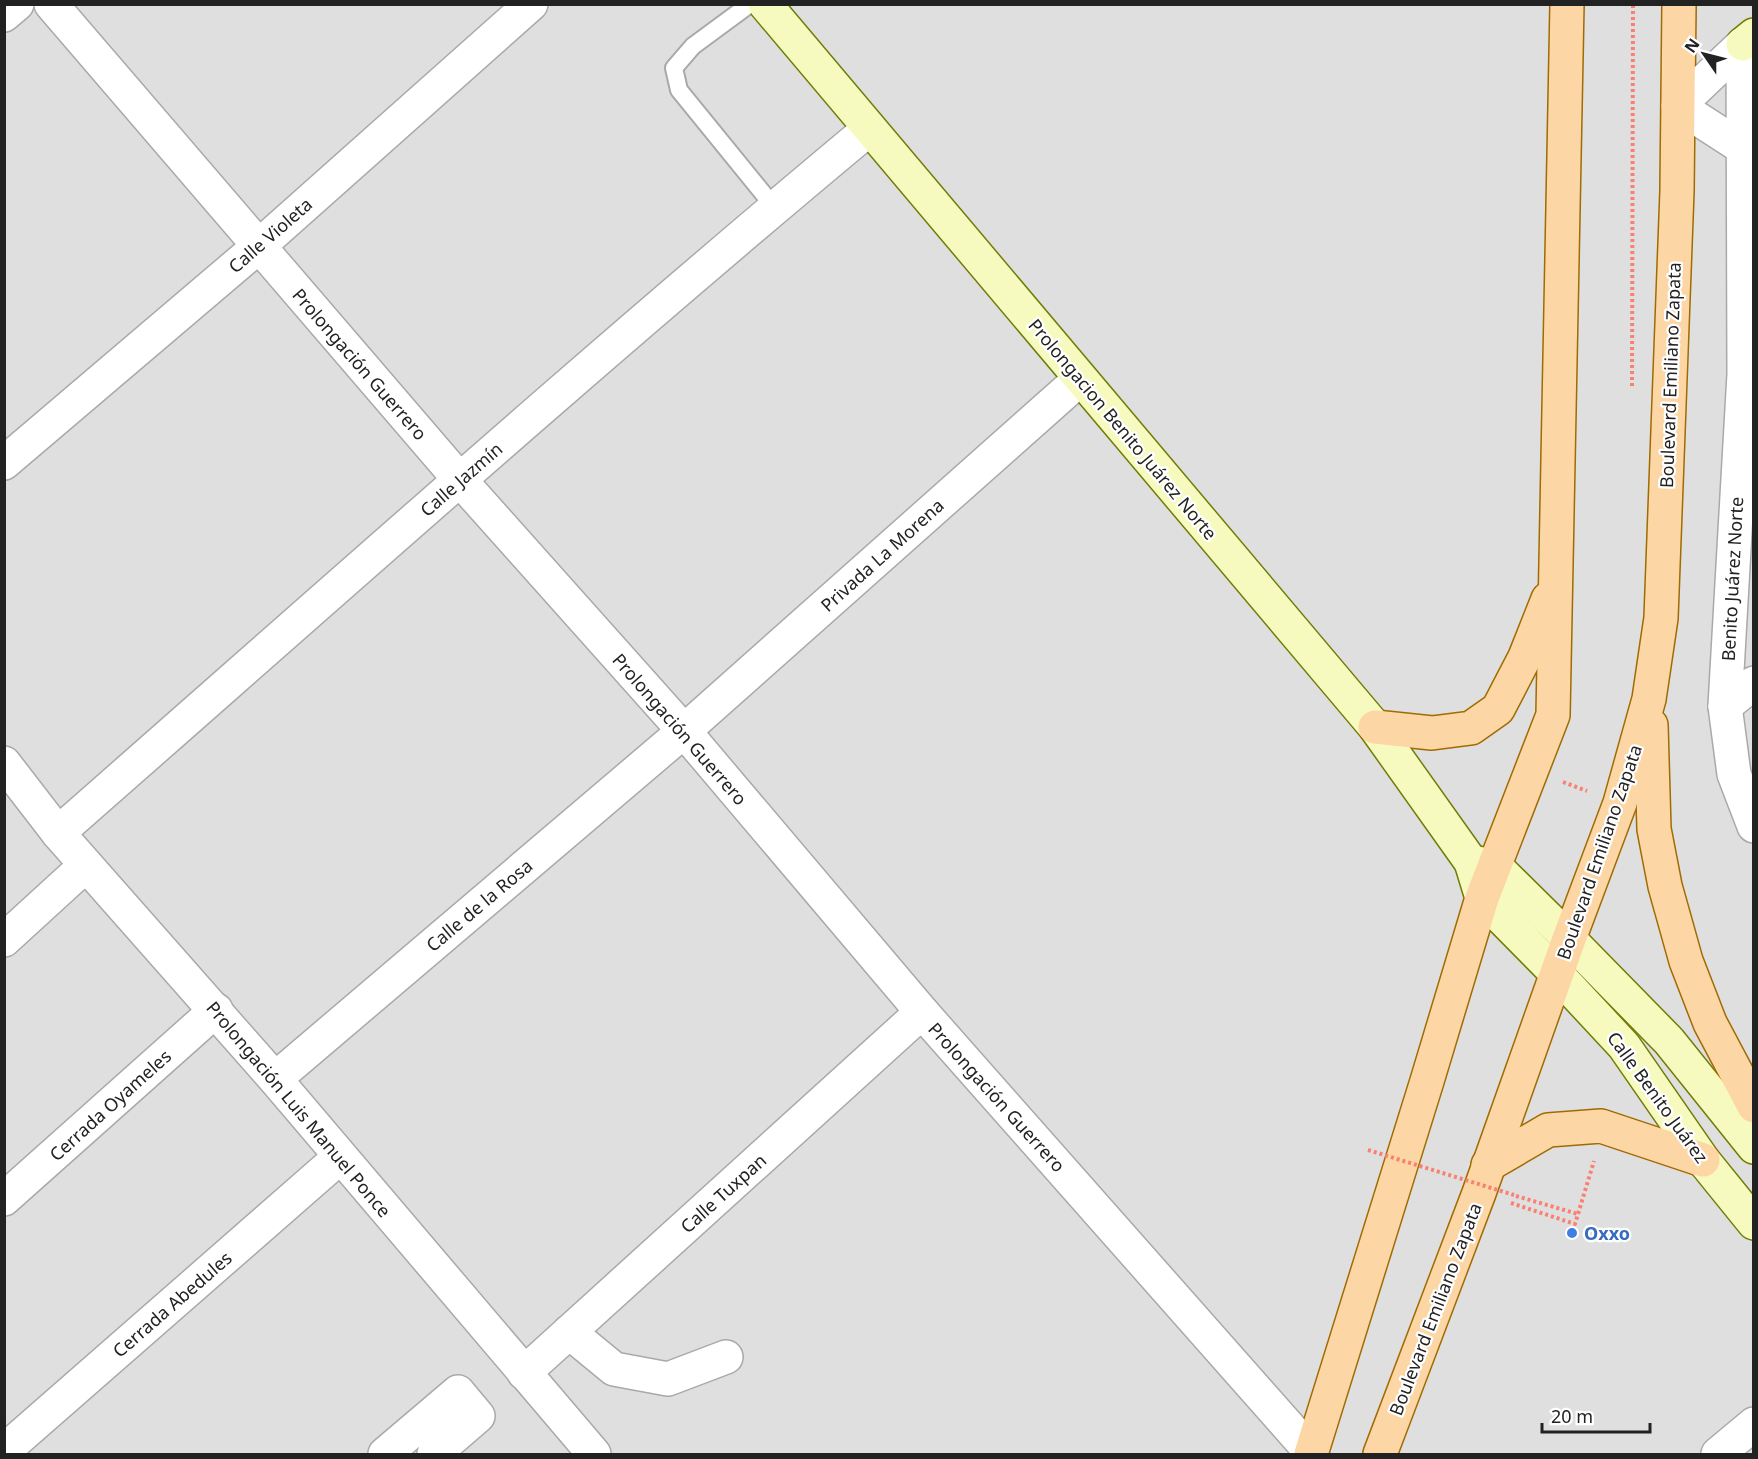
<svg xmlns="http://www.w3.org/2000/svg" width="1758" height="1459" font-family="'Noto Sans',sans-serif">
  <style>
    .residential { fill: #e0dfdf }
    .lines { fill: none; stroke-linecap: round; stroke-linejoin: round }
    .lane-casing { stroke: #a9a9a9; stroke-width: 20 }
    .street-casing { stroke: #a9a9a9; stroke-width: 36 }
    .secondary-casing { stroke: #707d05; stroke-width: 36 }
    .primary-casing { stroke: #a06b00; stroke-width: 36 }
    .path { stroke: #fa8072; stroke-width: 4; stroke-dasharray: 3 3; stroke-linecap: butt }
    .lane { stroke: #fff; stroke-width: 16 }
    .street { stroke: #fff; stroke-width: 33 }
    .secondary { stroke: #f7fabf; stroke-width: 33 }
    .primary { stroke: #fcd6a4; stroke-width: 33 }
    .path-bridge { stroke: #fa8072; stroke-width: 4; stroke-dasharray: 3 3; stroke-linecap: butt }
    .shop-dot { fill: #3f7fe0; stroke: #fff; stroke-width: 2 }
    .labels { text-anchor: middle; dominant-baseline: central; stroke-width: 4.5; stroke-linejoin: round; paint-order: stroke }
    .street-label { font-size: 18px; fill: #222; stroke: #fff }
    .shop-label { font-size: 18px; font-weight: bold; fill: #366cbe; stroke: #fff; text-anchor: start }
  </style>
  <rect width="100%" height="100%" fill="#f2efe9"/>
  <!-- residential -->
  <rect class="residential" x="5" y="5" width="1748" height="1449"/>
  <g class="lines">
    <!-- lane casing -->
    <g class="lane-casing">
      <polyline id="lane" points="750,4 693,46 674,68 679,90 775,208"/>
    </g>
    <!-- street casing -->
    <g class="street-casing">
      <g id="street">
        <polyline points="51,4 460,480 684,731 922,1012 1311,1452"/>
        <polyline points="4,15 17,4"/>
        <polyline points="1743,44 1744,374 1725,706 1734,774 1754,826"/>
        <polyline points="1743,44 1678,106 1743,148"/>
        <polyline points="4,463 259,246 531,4"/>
        <polyline points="1725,706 1754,683"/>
        <polyline points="4,763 58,833 275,1079 594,1454"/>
        <path d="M58,833c269,-236 536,-475 811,-704"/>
        <polyline points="4,940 86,865"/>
        <polyline points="275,1079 684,731 1080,379"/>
        <polyline points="4,1199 216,1010"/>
        <polyline points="569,1332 614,1369 668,1379 726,1357"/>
        <polyline points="524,1373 922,1012"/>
        <polyline points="4,1451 340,1157"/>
        <polyline points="385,1454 458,1392 478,1416 434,1454"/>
        <polyline points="1718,1454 1754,1424"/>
      </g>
    </g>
    <!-- secondary casing -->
    <g class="secondary-casing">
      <g id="secondary">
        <polyline points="765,4 1375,727 1471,862 1482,898 1557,974 1624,1046 1703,1160 1754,1223"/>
        <polyline points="1743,44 1754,35"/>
        <polyline points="1471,862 1495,866 1569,939 1669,1041 1754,1147"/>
      </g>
    </g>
    <!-- primary casing -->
    <g class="primary-casing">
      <g id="primary">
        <polyline points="1651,725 1654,829 1665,886 1686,961 1710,1023 1754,1106"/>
        <polyline points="1375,727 1432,733 1471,728 1498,709 1525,657 1548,599"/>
        <polyline points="1488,1165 1548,1130 1601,1126 1703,1160"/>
        <polyline points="1311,1454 1427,1081 1482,898 1553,715 1567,4"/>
        <polyline points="1380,1454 1479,1193 1569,939 1620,803 1649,699 1661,618 1677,191 1679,4"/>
      </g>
    </g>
    <!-- path -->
    <g class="path">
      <polyline points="1632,386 1633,4"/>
      <polyline points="1563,782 1587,791"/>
      <polyline points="1516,1196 1578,1214"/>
      <polyline points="1511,1203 1575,1224 1594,1161"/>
    </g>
    <!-- lane -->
    <use href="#lane" class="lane"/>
    <!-- street -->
    <use href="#street" class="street"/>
    <!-- secondary -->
    <use href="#secondary" class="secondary"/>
    <!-- primary -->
    <use href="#primary" class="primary"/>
    <!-- path-bridge -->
    <polyline class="path-bridge" points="1368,1150 1514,1195"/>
  </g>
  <!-- markers -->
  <circle class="shop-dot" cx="1572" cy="1233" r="6"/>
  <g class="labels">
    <!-- street labels -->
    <g class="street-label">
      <text transform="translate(270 235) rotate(-41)">Calle Violeta</text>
      <text transform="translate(360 364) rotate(49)">Prolongación Guerrero</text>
      <text transform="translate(1670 375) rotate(-88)">Boulevard Emiliano Zapata</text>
      <text transform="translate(1123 429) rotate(50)">Prolongacion Benito Juárez Norte</text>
      <text transform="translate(461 479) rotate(-41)">Calle Jazmín</text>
      <text transform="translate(882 555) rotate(-42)">Privada La Morena</text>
      <text transform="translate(1732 579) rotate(-87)">Benito Juárez Norte</text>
      <text transform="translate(680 729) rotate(49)">Prolongación Guerrero</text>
      <text transform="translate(1599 852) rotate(-71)">Boulevard Emiliano Zapata</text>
      <text transform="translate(479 905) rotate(-40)">Calle de la Rosa</text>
      <text transform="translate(997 1097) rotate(48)">Prolongación Guerrero</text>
      <text transform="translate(1658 1097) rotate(54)">Calle Benito Juárez</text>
      <text transform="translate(110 1105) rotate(-42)">Cerrada Oyameles</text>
      <text transform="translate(299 1109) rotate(50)">Prolongación Luis Manuel Ponce</text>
      <text transform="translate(723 1193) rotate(-42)">Calle Tuxpan</text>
      <text transform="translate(172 1304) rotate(-41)">Cerrada Abedules</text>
      <text transform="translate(1435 1309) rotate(-69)">Boulevard Emiliano Zapata</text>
    </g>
    <!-- shop labels -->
    <g class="shop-label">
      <text x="1584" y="1233">Oxxo</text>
    </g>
  </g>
  <!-- border -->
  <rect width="1758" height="1459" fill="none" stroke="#222222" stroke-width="12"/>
  <!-- north arrow -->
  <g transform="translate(1704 54) rotate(305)" stroke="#ffffff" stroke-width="4.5" paint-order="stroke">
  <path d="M0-4.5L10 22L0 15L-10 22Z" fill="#222222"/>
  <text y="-9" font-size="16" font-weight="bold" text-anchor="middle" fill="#222222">N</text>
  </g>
  <!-- scale -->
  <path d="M1542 1423v9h108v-9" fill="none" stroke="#222222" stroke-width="3"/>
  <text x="1551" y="1423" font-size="18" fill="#222222" stroke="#ffffff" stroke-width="4.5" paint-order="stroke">20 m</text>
</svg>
